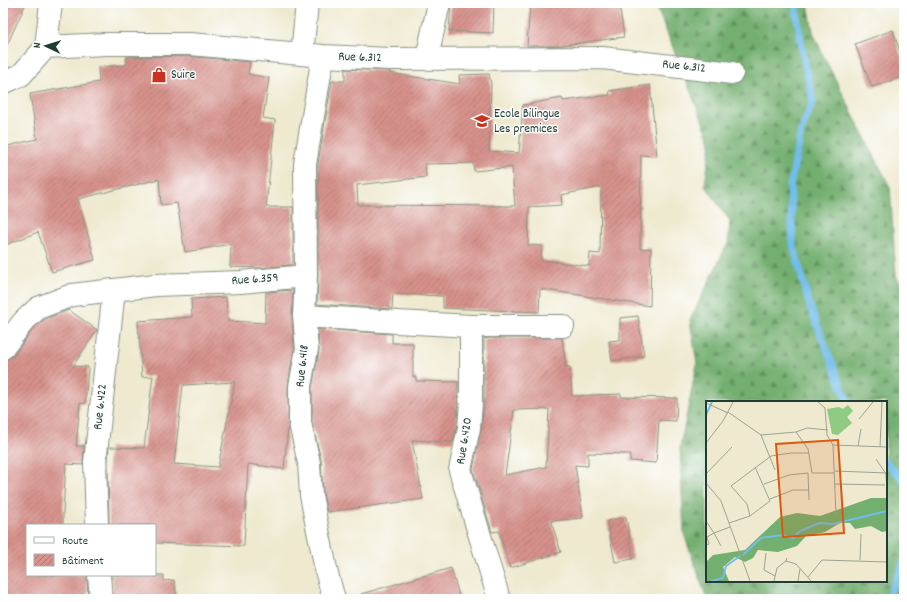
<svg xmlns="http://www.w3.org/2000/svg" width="907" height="602" viewBox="0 0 907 602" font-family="Dekko,sans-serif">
  <defs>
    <pattern id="forest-firs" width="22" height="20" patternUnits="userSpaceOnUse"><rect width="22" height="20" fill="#73af6f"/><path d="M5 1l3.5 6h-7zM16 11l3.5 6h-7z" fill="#5e905c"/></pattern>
    <pattern id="building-hatch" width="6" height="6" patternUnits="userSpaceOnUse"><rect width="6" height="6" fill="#d7918b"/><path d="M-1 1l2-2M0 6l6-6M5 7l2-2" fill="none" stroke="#ae7872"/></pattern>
  </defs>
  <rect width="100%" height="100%" fill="#fff"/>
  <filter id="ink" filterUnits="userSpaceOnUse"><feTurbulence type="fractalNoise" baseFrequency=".025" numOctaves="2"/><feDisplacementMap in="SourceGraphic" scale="8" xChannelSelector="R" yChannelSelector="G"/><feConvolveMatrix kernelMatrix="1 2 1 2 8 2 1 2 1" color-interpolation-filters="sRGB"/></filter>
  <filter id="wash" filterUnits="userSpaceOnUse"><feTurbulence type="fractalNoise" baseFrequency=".012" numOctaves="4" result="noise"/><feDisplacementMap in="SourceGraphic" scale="16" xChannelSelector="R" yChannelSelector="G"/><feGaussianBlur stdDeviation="0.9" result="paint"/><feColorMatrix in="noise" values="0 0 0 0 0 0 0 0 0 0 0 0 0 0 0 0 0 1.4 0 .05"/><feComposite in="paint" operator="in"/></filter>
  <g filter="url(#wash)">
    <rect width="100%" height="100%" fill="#eee9cf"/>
    <path fill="url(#forest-firs)" stroke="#497652" fill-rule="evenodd" d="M 655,3 L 808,3 L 813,32 L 822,53 L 890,187 L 896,276 L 904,289 L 904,599 L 707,599 L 684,534 L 680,447 L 697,364 L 690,320 L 728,243 L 730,221 L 705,185 L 711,142 ZM 707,402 L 886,402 L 886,581 L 707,581 Z"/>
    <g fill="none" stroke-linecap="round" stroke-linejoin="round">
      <path stroke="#71bdeb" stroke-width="7" d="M 795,3 L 803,55 L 813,101 L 801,132 L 790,186 L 793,244 L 809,304 L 842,388 L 848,402
        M 886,462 L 899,476 L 904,480
        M 887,599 L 904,561"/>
    </g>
    <g id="blocks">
      <path fill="url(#building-hatch)" fill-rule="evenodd" d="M 3,3 L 26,3 L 3,54 Z
        M 451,3 L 494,3 L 493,33 L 449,31 Z
        M 580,3 L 619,3 L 624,37 L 556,46 L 527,46 L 530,4 L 559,6 Z
        M 893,30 L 904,65 L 904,76 L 872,87 L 855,44 Z
        M 189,56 L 250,62 L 248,74 L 269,78 L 263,118 L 275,120 L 266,207 L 293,207 L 293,265 L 260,268 L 230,267 L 231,244 L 185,252 L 177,203 L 161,205 L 159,179 L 78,199 L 95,260 L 52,272 L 38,232 L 3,246 L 3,147 L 37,139 L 30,94 L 99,82 L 98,67 L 126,65 L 127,57 Z
        M 345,69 L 390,71 L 389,73 L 460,84 L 459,75 L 489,74 L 491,84 L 489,151 L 519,153 L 523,105 L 562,98 L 563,101 L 610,95 L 609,91 L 650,85 L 657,156 L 641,155 L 640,249 L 651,248 L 650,306 L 540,289 L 539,312 L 443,308 L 443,296 L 393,294 L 392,309 L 317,304 L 318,276 L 318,164 L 332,81 L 345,81 ZM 473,163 L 474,171 L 512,167 L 515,206 L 358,205 L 357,185 L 426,177 L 425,164 ZM 601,187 L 600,254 L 590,253 L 589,266 L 541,260 L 542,246 L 528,245 L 529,207 L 562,205 L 561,195 Z
        M 293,290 L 292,317 L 294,348 L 288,386 L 288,428 L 284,469 L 248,464 L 244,546 L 155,543 L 155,525 L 109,525 L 108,462 L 109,447 L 144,448 L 153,376 L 142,377 L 138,321 L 192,317 L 191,299 L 226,297 L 228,321 L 265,323 L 266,292 ZM 235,382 L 218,467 L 174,464 L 183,385 Z
        M 69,310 L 97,330 L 73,366 L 88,367 L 85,404 L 80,403 L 76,446 L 84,446 L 83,465 L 66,464 L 63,513 L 63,525 L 27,525 L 27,575 L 87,575 L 88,599 L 3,599 L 3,360 L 8,359 L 13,356 L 33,329 L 45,319 Z
        M 638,316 L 644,356 L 612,361 L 609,341 L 620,340 L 620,318 Z
        M 318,329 L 392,334 L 392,343 L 413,343 L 413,377 L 416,377 L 416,381 L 458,382 L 457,426 L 453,442 L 412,440 L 423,499 L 327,512 L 323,493 L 321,460 L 312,422 L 312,387 L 319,351 Z
        M 489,338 L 562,338 L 566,367 L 570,367 L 572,396 L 621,394 L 621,397 L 677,398 L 676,421 L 659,420 L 656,463 L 630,461 L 630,454 L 588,453 L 588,466 L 575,465 L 583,518 L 551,521 L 561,552 L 510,568 L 499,531 L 492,532 L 473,469 L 481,429 L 484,402 L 484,339 ZM 549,409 L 546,467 L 505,475 L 514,410 Z
        M 626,517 L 633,559 L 615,562 L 607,521 Z
        M 451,568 L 460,599 L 362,599 L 361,594 Z
        M 112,575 L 164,575 L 164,581 L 174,580 L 177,599 L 113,599 Z"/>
    </g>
  </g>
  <g filter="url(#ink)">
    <use href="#blocks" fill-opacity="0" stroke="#869382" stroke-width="1"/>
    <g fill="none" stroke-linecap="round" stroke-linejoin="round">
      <g stroke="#869382" stroke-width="24">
        <path id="minor" d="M 46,47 L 51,3
          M 302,54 L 307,3
          M 427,58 L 439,3
          M 3,83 L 21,75 L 46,47 L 106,44 L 190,44 L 323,56 L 390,59 L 602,58 L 732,73
          M 304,316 L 306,276
          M 471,326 L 471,402 L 469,428 L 460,470 L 499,599
          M 3,348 L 24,321 L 38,308 L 72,295 L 156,285 L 241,282 L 306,276 L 305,164 L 323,56
          M 97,525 L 95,462 L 114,290
          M 99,575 L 101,599
          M 334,599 L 327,574 L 315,516 L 311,495 L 309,463 L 300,423 L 300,386 L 307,349 L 304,316 L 397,322 L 471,326 L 563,326"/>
      </g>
      <use href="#minor" stroke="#fff" stroke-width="22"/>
    </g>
  </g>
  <defs>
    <g id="shop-bare" transform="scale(1.2)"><path d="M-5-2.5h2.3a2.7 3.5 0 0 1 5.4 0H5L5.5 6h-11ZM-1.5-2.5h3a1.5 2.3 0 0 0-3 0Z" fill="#c8321e" stroke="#fff" stroke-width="2.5" paint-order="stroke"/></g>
    <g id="school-bare" transform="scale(1.2)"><path d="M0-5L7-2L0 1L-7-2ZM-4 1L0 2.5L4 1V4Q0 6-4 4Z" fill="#c8321e" stroke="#fff" stroke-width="2.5" paint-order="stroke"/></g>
  </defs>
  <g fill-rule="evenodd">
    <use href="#shop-bare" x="159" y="75"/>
    <use href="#school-bare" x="482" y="121"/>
  </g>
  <g text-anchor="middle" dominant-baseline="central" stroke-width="3" stroke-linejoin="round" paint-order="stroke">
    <g font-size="13" fill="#1f3d34" stroke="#fff">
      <text transform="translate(360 58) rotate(2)">Rue 6.312</text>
      <text transform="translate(684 67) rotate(6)">Rue 6.312</text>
      <text transform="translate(255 280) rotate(-4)">Rue 6.359</text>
      <text transform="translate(303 366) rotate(-84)">Rue 6.418</text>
      <text transform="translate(101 407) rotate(-84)">Rue 6.422</text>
      <text transform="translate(465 441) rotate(-81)">Rue 6.420</text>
    </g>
    <g font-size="13" fill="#1f3d34" stroke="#fff" text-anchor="start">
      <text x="171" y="75">Suire</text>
      <text x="494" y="114">Ecole Bilingue<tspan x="494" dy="15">Les premices</tspan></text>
    </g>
  </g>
  <g transform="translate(706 401)">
    <rect width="181" height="181" fill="#eee9cf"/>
    <path d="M 142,4 L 147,10 L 141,16 L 146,22 L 132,34 L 126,33 L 121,8 L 133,6 L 137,8 Z" fill="#8fcb81"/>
    <path d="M 165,97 L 181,97 L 181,130 L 176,131 L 165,125 L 149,128 L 144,122 L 134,122 L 119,131 L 100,135 L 91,145 L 72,151 L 52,149 L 47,157 L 39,161 L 29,156 L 17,166 L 23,180 L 0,180 L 0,161 L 7,154 L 39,149 L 74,116 L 91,112 L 114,115 Z" fill="#73af6f"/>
    <path fill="none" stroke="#71bdeb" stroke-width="2" d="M 0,14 L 6,1M 37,154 L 55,137 L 77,134 L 87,137 L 94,130 L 113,122 L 127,123 L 181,110M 5,180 L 17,177 L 20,165 L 34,155"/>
    <path fill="none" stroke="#9ba491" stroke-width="1" d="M 112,1 L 119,7 L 121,34 L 127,44 L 130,114M 0,2 L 22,12M 22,11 L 55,34 L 90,31 L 101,27 L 122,29M 153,18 L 167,1M 90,31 L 102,48 L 106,72 L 128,72M 55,34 L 69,69M 0,42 L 17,20 L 27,1M 127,44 L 181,46M 152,45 L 155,28M 174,46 L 176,1M 170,58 L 180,73 L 181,89M 129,70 L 181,72M 0,73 L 26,46M 0,82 L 15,100 L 44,180M 58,83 L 83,74 L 102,72 L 103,99M 129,83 L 179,84M 64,98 L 87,89 L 102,89M 44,115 L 41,103 L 25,85 L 65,55 L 85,52 L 103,52M 0,120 L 8,132 L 24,126M 23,122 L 44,115 L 64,100 L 49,66M 0,144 L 3,143 L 1,136 L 8,132 L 15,145M 60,152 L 58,169 L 69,175M 154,159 L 155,133M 80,160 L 90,163 L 105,180M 102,176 L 116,159 L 181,161M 68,180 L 71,167 L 80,160 L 81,157M 92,180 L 94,168"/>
    <path fill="#de580e" fill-opacity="0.15" stroke="#de580e" stroke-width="2" d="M 132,39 L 138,132 L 77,136 L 70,43 Z"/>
    <rect width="181" height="181" fill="none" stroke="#1f3d34" stroke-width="2"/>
  </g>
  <rect width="907" height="602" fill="none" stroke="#fff" stroke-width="16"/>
  <rect x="26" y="524" width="130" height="52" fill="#ffffff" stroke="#a5b1ae"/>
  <rect x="34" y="537" width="20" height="6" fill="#ffffff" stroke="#a5b1ae"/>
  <text x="62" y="544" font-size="12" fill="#1f3d34">Route</text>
  <rect x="34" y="554" width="20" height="12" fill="url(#building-hatch)" stroke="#a5b1ae"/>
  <text x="62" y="564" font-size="12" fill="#1f3d34">Bâtiment</text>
  <g transform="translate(46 46) rotate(274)" stroke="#ffffff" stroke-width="3" paint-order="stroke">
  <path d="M0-3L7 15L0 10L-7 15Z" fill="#1f3d34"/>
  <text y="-6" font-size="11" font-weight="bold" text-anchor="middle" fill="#1f3d34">N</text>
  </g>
</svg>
